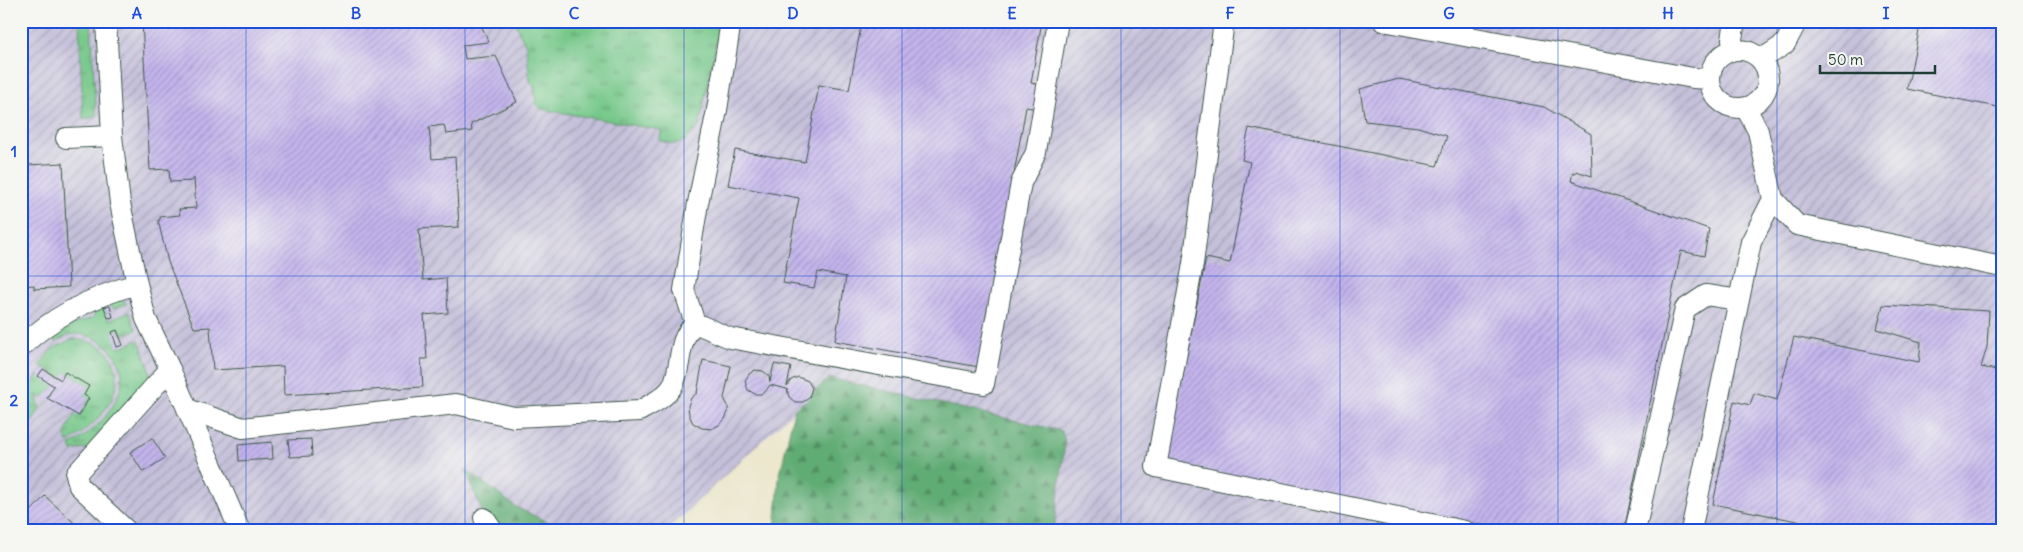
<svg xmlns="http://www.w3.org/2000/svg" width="2023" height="552" viewBox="0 0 2023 552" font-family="Delius,sans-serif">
  <defs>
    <pattern id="industrial-furrows" width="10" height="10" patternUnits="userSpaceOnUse" patternTransform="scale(1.25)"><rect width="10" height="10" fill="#c5c0da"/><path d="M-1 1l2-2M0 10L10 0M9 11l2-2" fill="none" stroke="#9f9db2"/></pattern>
    <pattern id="grass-tufts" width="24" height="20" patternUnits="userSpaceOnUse" patternTransform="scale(1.25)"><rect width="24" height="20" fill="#75c789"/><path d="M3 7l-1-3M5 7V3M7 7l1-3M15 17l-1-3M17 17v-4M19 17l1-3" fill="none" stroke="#5fa371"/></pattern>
    <pattern id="forest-firs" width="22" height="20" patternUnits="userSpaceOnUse" patternTransform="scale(1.25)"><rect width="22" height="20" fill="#60ac75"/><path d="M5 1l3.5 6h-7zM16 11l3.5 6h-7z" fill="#4f8d61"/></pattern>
    <pattern id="building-hatch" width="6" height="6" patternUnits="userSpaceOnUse" patternTransform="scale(1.25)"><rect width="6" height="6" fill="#c4b5ed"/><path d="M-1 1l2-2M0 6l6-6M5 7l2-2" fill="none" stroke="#9f94c1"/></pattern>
  </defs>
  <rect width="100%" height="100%" fill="#f6f6f2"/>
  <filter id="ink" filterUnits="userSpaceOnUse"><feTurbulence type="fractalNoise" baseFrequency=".02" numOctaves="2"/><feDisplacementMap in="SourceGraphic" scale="10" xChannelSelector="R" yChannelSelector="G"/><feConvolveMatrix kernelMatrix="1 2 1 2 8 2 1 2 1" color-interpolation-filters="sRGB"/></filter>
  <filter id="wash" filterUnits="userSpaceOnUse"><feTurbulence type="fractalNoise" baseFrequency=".0096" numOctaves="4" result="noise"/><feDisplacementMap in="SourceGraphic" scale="20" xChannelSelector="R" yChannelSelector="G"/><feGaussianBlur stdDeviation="1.12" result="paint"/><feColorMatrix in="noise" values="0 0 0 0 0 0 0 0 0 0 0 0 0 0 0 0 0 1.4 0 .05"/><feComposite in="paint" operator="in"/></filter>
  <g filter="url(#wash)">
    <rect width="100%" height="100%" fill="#ece7cd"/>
    <path fill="url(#industrial-furrows)" d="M 21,21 L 2002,21 L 2002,531 L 1043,531 L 829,378 L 666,531 L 21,531 Z"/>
    <path fill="url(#grass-tufts)" stroke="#4a825e" d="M 79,21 L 91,21 L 96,117 L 83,119 Z
      M 514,21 L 708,21 L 708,26 L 719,29 L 699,126 L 686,140 L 674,144 L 660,141 L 661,130 L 541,109 L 536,104 L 534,86 L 530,81 L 526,46 Z
      M 122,300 L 127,304 L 113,309 L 111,305 L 105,307 L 109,320 L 129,312 L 136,330 L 122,335 L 119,329 L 112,332 L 118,348 L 139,340 L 149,367 L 150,375 L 145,390 L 90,448 L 72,451 L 70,445 C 94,433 121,406 122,377 C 123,355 97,333 76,334 C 69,334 61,339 55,342 L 50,336 L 79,322 L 93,318 L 95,310 L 108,301 Z
      M 72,339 C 87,340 101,343 110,356 C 132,389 96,426 69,442 L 66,441 L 66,431 L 75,414 L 80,416 L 89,399 L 84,395 L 89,386 L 65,372 L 62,379 L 40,365 L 52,349 Z
      M 37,375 L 54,386 L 42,398 L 36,395 L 40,408 L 30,426 L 21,428 L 21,388 L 29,393 Z"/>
    <path fill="url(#forest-firs)" stroke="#407454" d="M 829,378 L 1062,431 L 1065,443 L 1054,531 L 775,531 L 779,479 L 794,410 Z
      M 465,469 L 516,507 L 566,531 L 490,531 Z"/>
    <g id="blocks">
      <path fill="url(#building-hatch)" d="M 142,21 L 479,21 L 489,42 L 463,45 L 465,59 L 496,56 L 517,102 L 471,124 L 472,131 L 446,134 L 444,125 L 429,127 L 432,159 L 455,157 L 459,227 L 419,229 L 423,280 L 446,278 L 448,313 L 424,315 L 427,359 L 421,359 L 423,387 L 284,395 L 283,366 L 213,370 L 210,327 L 194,328 L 168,262 L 158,220 L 160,220 L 160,217 L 180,215 L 179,209 L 196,208 L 194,178 L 192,181 L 170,182 L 169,169 L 150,170 Z
        M 649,21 L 662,21 L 662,25 Z
        M 862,21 L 1042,21 L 1031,83 L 1041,85 L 1037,109 L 1026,107 L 979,367 L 835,341 L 846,277 L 818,272 L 814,288 L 783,283 L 799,198 L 728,185 L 735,150 L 805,162 L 819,85 L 849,90 Z
        M 1921,21 L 2002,21 L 2002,108 L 1907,89 Z
        M 1399,79 L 1544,107 L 1591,134 L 1592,176 L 1576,171 L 1576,173 L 1573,172 L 1571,181 L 1709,229 L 1704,256 L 1681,251 L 1624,531 L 1511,531 L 1166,461 L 1206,258 L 1230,263 L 1250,162 L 1242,160 L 1249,128 L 1437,166 L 1447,136 L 1418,127 L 1365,121 L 1360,89 Z
        M 63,163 L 69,287 L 34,289 L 34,285 L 21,286 L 21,219 L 30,220 L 28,165 Z
        M 1883,305 L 1989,311 L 1987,347 L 1981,367 L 2002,371 L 2002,531 L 1846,531 L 1713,504 L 1734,401 L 1750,405 L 1754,393 L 1777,400 L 1794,337 L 1919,362 L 1921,342 L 1877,329 Z
        M 110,306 L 113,317 L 108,318 L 104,307 Z
        M 117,330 L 123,345 L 117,347 L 112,332 Z
        M 703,360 L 731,366 L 724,398 L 728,406 L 728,412 L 725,419 L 719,425 L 711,429 L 702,428 L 693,423 L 689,415 L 688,406 L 691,398 L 697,393 Z
        M 774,364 L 791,367 L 787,386 L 791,380 L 798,377 L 808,381 L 812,388 L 809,398 L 803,402 L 795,402 L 789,397 L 787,389 L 770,385 L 765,392 L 760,394 L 755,394 L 748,390 L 745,381 L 749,374 L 755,370 L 763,371 L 769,376 L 770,382 Z
        M 43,369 L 61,380 L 65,372 L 89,386 L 84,395 L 89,398 L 79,416 L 47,398 L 54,386 L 38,376 Z
        M 152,438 L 165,458 L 143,472 L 130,452 Z
        M 311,439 L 312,456 L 290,457 L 288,440 Z
        M 272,442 L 273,459 L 239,461 L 238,445 Z
        M 45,496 L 83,531 L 21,531 L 21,522 Z"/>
    </g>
  </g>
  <g filter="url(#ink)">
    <use href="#blocks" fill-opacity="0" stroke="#3e564b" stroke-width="1"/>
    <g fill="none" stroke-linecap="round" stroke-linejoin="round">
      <g stroke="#3e564b" stroke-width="22">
        <path id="minor" d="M 106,21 L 112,136 L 120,203 L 137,284 L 146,319 L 170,369 L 240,531
          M 731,21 L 717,110 L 698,203 L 684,290 L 695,323 L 730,338 L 984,384 L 1021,183 L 1036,152 L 1058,21
          M 1224,21 L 1193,264 L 1156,467 L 1465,531
          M 1383,21 L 1693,78 L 1710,79
          M 1733,49 L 1732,39 L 1735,21
          M1710 79a29 29 0 1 1 58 0a29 29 0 1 1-58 0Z
          M 1762,59 L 1785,44 L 1797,21
          M 1746,108 L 1758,131 L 1773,199 L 1797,225 L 2002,267
          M 66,138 L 112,136
          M 21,347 C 53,316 94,296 137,284
          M 187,409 L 243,428 L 456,404 L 514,417 L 639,411 C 650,405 667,397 673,385 C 683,363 676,342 695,323
          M 484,518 L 493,531
          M 127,531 L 79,486 L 76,474 L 170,369
          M 1635,531 L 1685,309 L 1706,295 L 1739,300
          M 1691,531 L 1751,242 L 1773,199"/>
      </g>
      <use href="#minor" stroke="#fff" stroke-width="20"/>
    </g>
  </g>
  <path fill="none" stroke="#1d4ed8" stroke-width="1" stroke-opacity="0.55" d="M 246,21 L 246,531M 465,21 L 465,531M 684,21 L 684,531M 902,21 L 902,531M 1121,21 L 1121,531M 1340,21 L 1340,531M 1558,21 L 1558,531M 1777,21 L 1777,531M 21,276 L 2002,276"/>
  <rect width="2023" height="552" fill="none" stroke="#f6f6f2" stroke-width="55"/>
  <path d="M1820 65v8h115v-8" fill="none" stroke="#1f3d34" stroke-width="2.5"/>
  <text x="1828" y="65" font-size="15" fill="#1f3d34" stroke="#f6f6f2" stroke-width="4" paint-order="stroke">50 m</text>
  <rect x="28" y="28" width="1968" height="496" fill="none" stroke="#1d4ed8" stroke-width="2"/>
  <g font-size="16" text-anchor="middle" font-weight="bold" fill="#1d4ed8">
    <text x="137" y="19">A</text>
    <text x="356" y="19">B</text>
    <text x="574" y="19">C</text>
    <text x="793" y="19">D</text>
    <text x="1012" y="19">E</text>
    <text x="1230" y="19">F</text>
    <text x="1449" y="19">G</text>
    <text x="1668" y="19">H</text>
    <text x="1886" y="19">I</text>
    <text x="14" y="157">1</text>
    <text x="14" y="406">2</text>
  </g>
</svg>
